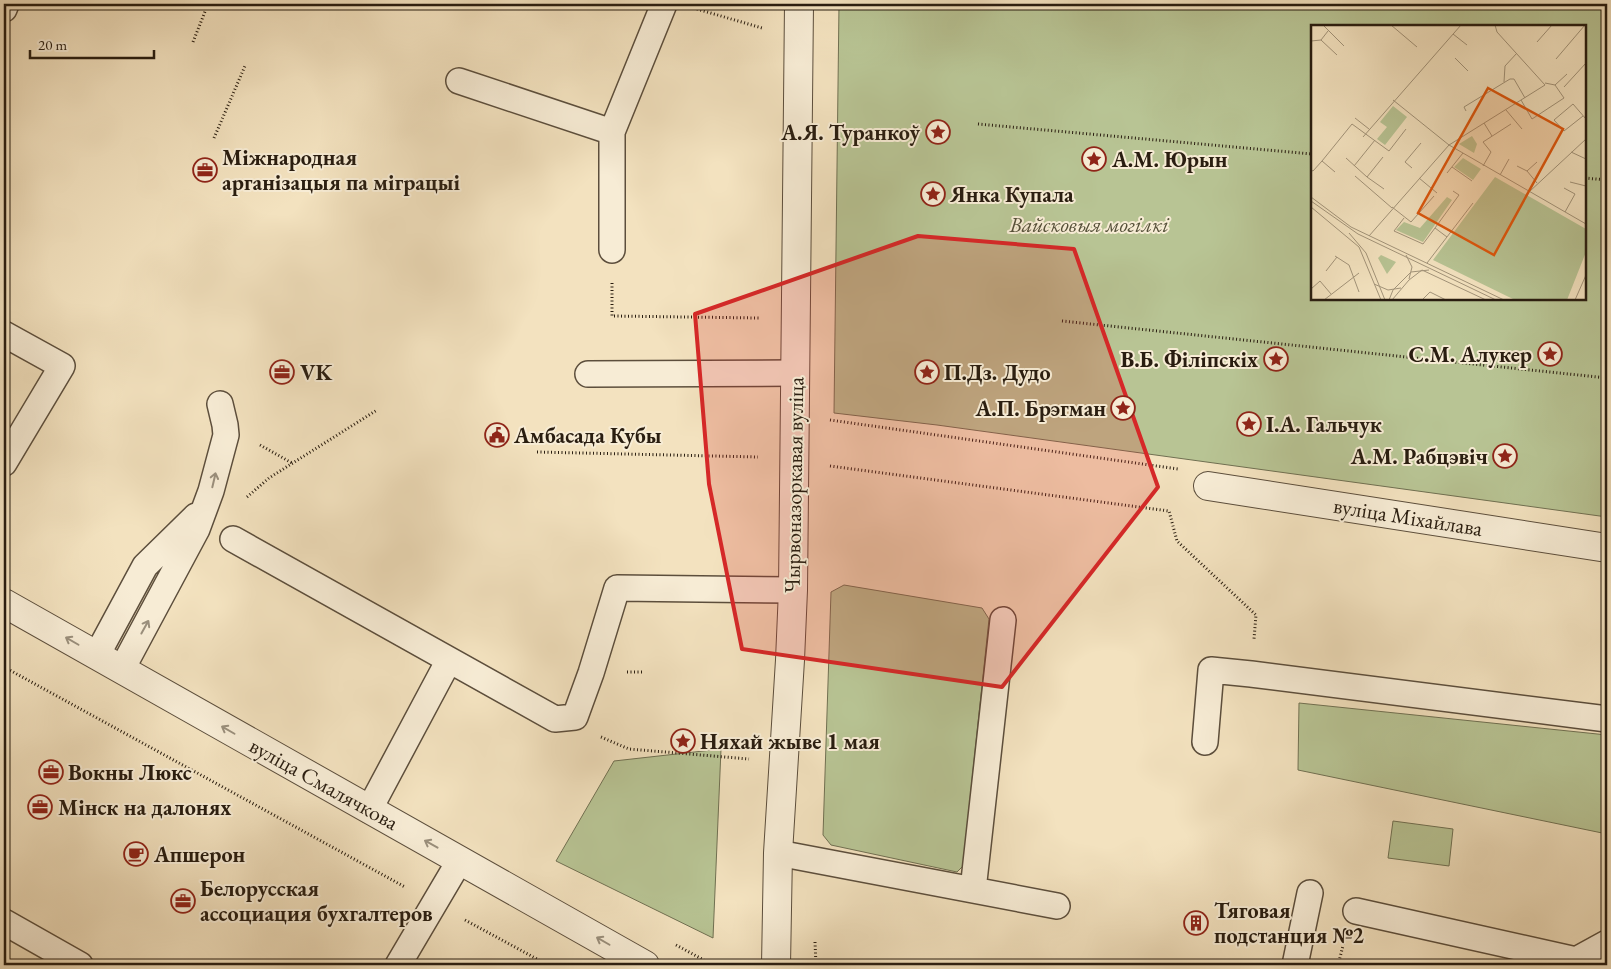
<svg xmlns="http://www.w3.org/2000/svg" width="1611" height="969" viewBox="0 0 1611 969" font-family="'EB Garamond',serif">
  <rect width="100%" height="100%" fill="#f3e2bf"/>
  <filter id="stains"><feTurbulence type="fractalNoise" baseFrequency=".004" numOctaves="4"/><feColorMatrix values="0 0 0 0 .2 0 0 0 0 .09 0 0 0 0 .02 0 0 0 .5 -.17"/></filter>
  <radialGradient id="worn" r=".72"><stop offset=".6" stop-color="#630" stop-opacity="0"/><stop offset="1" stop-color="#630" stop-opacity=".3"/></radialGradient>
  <path fill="#b8c494" stroke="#707052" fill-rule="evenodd" d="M 839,4 L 1607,4 L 1607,517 L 937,425 L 834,413 ZM 1312,26 L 1585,26 L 1585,299 L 1312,299 Z
    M 844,585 L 982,608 L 989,619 L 963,866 L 957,872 L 831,845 L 823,835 L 831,592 Z
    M 1299,703 L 1607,735 L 1607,834 L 1298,770 Z
    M 721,749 L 713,938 L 556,861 L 614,761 Z
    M 1393,821 L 1453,829 L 1449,866 L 1388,858 Z"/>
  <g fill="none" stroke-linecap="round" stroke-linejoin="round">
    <g stroke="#5c4e3c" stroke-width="28">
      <path id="service" d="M 4,9 L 6,4
        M 459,81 L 612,132 L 612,250
        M 612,132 L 664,4
        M 4,334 L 62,366 L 4,463
        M 588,374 L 794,373
        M 233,539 L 555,719 L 575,717 L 591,673 L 617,588 L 793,590
        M 97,655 L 145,566 L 196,516
        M 122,669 L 197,529 L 211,491 L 226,435 L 225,425 L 220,404
        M 1205,742 L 1211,670 L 1251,674 L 1607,719
        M 369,810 L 449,660
        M 778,853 L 1057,906
        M 973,890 L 1003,620
        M 1356,911 L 1576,960 L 1607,943
        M 4,922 L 80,965
        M 398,965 L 460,860
        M 1295,965 L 1310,893"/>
    </g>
    <g stroke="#5c4e3c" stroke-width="30">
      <path id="minor" d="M 1208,486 L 1607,548
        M 4,603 L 645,965
        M 776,965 L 778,853 L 790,660 L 793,590 L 799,4"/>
    </g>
    <path stroke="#291d10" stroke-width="3" stroke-dasharray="1 2.5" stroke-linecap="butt" d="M 697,9 L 762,28
      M 193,42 L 208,4
      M 978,124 L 1312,154
      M 214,138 L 245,66
      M 1585,178 L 1607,180
      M 612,283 L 612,316 L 759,318
      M 1062,321 L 1607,378
      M 830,420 L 1178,469
      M 260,445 L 292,463
      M 537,452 L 758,457
      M 830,466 L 1169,511 L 1177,541 L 1256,615 L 1254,639
      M 247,497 L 269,478 L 377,410
      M 4,667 L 405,887
      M 627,672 L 644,672
      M 601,737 L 629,749 L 749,759
      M 465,920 L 548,965
      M 815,942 L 816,965
      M 676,945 L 713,965
      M 1338,965 L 1344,942"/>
    <use href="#service" stroke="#f7ecd5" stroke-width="25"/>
    <use href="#minor" stroke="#f7ecd5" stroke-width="28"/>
  </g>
  <defs><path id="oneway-shaft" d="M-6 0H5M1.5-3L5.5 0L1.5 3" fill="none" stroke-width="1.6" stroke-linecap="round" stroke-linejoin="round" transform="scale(1.25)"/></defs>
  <g stroke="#9a8f7c">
    <use href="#oneway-shaft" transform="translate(214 480) rotate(-77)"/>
    <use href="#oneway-shaft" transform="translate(145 627) rotate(-61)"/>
    <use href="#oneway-shaft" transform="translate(72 641) rotate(-150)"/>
    <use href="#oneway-shaft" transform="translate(228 730) rotate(-150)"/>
    <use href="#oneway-shaft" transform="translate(431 844) rotate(-151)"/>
    <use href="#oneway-shaft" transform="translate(603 941) rotate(-150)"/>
  </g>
  <path fill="#d62828" fill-opacity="0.2" stroke="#d62828" stroke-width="4" stroke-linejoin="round" d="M 918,236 L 1074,249 L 1158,487 L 1002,687 L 742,649 L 709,484 L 695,314 Z"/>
  <defs>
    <g id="sight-ring" transform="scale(1.25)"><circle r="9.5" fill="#f7ecd5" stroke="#8f2418" stroke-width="1.5"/><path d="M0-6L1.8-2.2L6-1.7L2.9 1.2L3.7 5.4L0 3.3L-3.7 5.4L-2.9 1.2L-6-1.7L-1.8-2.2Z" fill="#8f2418"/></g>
    <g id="office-ring" transform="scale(1.25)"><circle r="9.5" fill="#f7ecd5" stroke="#8f2418" stroke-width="1.5"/><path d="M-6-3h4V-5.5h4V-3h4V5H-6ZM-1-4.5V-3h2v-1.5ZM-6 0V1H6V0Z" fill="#8f2418"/></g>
    <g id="civic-ring" transform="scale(1.25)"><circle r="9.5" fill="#f7ecd5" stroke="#8f2418" stroke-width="1.5"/><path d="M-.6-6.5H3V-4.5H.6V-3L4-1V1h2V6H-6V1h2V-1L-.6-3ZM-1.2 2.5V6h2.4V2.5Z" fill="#8f2418"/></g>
    <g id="cafe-ring" transform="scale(1.25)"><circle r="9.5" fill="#f7ecd5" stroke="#8f2418" stroke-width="1.5"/><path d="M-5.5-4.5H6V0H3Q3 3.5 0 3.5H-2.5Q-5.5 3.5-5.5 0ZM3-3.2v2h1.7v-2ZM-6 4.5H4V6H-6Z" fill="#8f2418"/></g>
    <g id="building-ring" transform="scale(1.25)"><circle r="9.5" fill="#f7ecd5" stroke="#8f2418" stroke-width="1.5"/><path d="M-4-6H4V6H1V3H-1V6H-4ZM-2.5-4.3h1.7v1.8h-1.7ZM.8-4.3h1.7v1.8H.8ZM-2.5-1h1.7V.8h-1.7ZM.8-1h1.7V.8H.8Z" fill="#8f2418"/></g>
  </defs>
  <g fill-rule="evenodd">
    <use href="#sight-ring" x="938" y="132"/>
    <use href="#sight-ring" x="1094" y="159"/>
    <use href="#office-ring" x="205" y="170"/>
    <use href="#sight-ring" x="933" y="194"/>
    <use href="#sight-ring" x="1550" y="354"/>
    <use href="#sight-ring" x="1276" y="359"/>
    <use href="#office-ring" x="282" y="372"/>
    <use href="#sight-ring" x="927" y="372"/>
    <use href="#sight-ring" x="1123" y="408"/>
    <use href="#sight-ring" x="1249" y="424"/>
    <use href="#civic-ring" x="497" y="435"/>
    <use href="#sight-ring" x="1505" y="456"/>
    <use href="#sight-ring" x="683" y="741"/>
    <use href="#office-ring" x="51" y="772"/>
    <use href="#office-ring" x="40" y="807"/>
    <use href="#cafe-ring" x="136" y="854"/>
    <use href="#office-ring" x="183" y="901"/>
    <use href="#building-ring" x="1196" y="923"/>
  </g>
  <g text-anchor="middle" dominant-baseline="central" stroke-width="4" stroke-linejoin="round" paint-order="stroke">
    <g font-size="22" font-weight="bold" fill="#291d10" stroke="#f7ecd5" text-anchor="start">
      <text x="920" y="132" text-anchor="end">А.Я. Туранкоў</text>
      <text x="222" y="157">Міжнародная<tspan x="222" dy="25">арганізацыя па міграцыі</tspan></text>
      <text x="1112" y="159">А.М. Юрын</text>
      <text x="950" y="194">Янка Купала</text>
      <text x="1532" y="354" text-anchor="end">С.М. Алукер</text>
      <text x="1258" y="359" text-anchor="end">В.Б. Філіпскіх</text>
      <text x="300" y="372">VK</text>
      <text x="944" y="372">П.Дз. Дудо</text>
      <text x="1106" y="408" text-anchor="end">А.П. Брэгман</text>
      <text x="1266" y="424">І.А. Гальчук</text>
      <text x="514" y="435">Амбасада Кубы</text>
      <text x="1488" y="456" text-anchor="end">А.М. Рабцэвіч</text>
      <text x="700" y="741">Няхай жыве 1 мая</text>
      <text x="68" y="772">Вокны Люкс</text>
      <text x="58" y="807">Мінск на далонях</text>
      <text x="154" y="854">Апшерон</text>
      <text x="200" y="888">Белорусская<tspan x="200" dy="25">ассоциация бухгалтеров</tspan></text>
      <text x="1214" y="910">Тяговая<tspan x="1214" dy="25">подстанция №2</tspan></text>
    </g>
    <g font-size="22" font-style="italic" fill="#544f38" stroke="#f7ecd5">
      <text x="1089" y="224">Вайсковыя могілкі</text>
    </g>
    <g font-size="22" fill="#291d10" stroke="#f7ecd5">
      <text transform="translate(794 485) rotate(-89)">Чырвоназоркавая вуліца</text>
      <text transform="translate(1408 517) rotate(9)">вуліца Міхайлава</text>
      <text transform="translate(324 784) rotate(29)">вуліца Смалячкова</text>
    </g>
  </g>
  <g transform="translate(1311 25)">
    <rect width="275" height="275" fill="#f3e2bf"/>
    <path d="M 82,81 L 96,92 L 74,120 L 66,114 L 76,102 L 69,97 ZM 161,111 L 166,119 L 163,128 L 148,119 ZM 152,133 L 170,144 L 162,155 L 143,142 ZM 184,152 L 275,204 L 275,227 L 256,275 L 204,275 L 122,235 ZM 136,172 L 141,175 L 112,217 L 85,205 L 93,197 L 109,203 ZM 70,230 L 85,237 L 76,249 L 67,233 Z" fill="#b8c494"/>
    <path fill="none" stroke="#a29379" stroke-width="1" d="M 12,0 L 33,21M 80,0 L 106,22M 142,9 L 156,20M 10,15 L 26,30M 0,16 L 10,15 L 17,6M 226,17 L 241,0M 144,33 L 157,46M 245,34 L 274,0M 193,57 L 194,41 L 206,28M 234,58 L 244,60 L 256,49M 253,62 L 275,38M 82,75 L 138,120 L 275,199M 210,75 L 221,94 L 253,73 L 244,60M 195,85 L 211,104M 155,86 L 153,82 L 199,54 L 203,54 L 214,73M 272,91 L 253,106 L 243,95 L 262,79 L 275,94M 44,93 L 58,104M 173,98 L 181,111M 52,112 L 150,0M 260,127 L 275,134M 35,133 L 56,152 L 72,132M 43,141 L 64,115M 172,141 L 180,127 L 172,117 L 200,99M 206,141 L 216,146 L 226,137M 141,142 L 161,156M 101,143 L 94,137 L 110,118M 0,145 L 2,146 L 11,136M 216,146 L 226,158M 24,147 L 11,136 L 41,99 L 78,126 L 95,104M 136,148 L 152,128M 189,150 L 198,134M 44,151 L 81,183M 56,152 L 73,164M 108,153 L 126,168M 259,157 L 275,161M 253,163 L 264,169 L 254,187M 218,167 L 275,114M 0,172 L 40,202 L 193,275M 0,176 L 47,209 L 185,275M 0,182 L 48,222 L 70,275M 81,182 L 100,197 L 123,171M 93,193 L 83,206 L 112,219 L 124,203 L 136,212M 124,203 L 148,170 L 142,166M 38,208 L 55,228 L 74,275M 58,211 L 138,120 L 234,60 L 186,7 L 184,0M 95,230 L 101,242 L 98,254M 24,231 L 38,240 L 48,267M 116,238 L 162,178M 15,246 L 26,232M 63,259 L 77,265 L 90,263M 0,264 L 9,256 L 20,269M 13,275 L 48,248M 78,275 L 82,265 L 100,247 L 118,245M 81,275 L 98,255 L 111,245 L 175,275M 111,275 L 119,267 L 135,275M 264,275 L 275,250"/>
    <path fill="#de560c" fill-opacity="0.15" stroke="#de560c" stroke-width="2.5" d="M 177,63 L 252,104 L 183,230 L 107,188 Z"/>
    <rect width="275" height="275" fill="none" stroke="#291d10" stroke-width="2.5"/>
  </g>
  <rect width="1611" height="969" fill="none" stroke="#f3e2bf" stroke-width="20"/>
  <rect x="5" y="5" width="1601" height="959" fill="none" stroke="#291d10" stroke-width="2.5"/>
  <rect x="10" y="10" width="1591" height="949" fill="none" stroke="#291d10"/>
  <path d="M30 50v8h124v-8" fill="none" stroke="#291d10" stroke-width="2.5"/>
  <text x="38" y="50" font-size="15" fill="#291d10" stroke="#f7ecd5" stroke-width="4" paint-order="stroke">20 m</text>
  <rect width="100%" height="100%" filter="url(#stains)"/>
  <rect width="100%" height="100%" fill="url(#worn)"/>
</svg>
